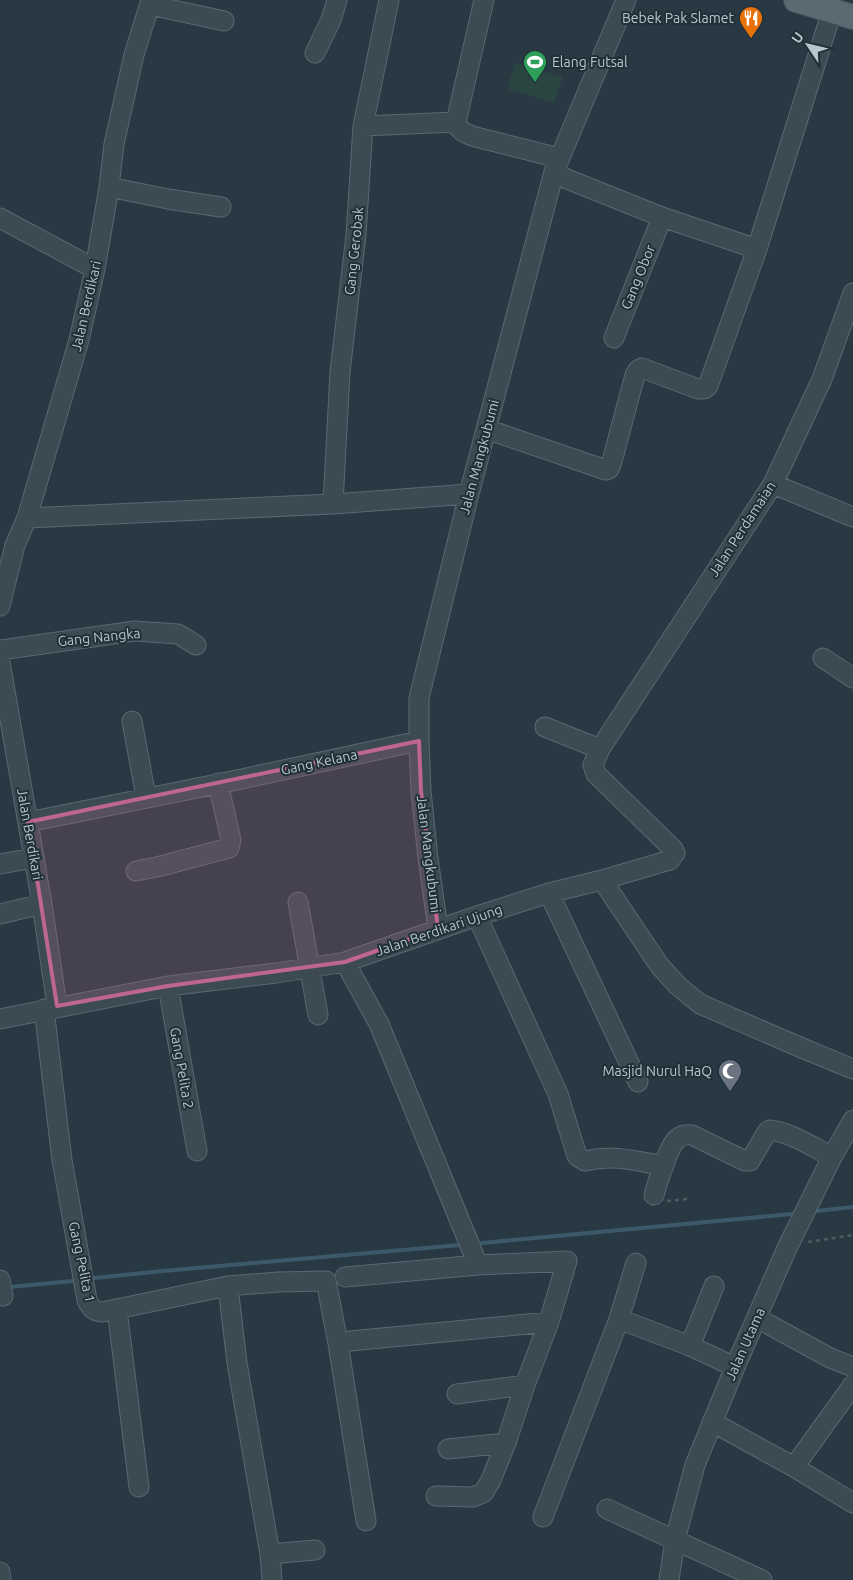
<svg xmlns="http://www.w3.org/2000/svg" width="853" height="1580" viewBox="0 0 853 1580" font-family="Ubuntu,sans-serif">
  <rect width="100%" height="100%" fill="#283943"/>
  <path fill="#2a4441" d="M 515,63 L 563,77 L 554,103 L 507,89 Z"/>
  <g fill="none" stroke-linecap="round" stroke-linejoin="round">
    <path stroke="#3c596a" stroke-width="4" d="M 817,1211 L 853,1207
      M 482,1243 L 792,1214
      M 94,1278 L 163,1271 L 460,1245
      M 9,1287 L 73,1281"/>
    <g stroke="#5a6870" stroke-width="21">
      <path id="minor" d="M 484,0 L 456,122 C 458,130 465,133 472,136 L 559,158
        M 150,5 L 224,21
        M 315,53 L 331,20 L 337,0
        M 363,126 L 456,122
        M 554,172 L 567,179 L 662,217 L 757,249
        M 109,187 L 168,199 L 221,207
        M 0,218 L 95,269
        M 614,338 L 662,217
        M 486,429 L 606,470 L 609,469 L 611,465 L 635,375 L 638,370 L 642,368 L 698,389 L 704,389 L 708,386 L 757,249 L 832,11
        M 773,484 L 853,517
        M 333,504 L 340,372 L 356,235 L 363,126 L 389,0
        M 27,518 L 333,504 L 469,494
        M 0,606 L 15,545 L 27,518 L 79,340 L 95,269 L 109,187 L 114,144 L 134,55 L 151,0
        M 0,650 L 135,631 L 178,634 L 196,645
        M 823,658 L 853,678
        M 0,662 L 42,904 L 57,1006
        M 132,721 L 146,797
        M 545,727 L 600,749
        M 28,822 L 232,781 L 419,741
        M 0,864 L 34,858
        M 136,871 L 157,867 L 229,848 L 231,840 L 218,783
        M 602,880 L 659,965 L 677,985 L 700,1004 L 802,1048 L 853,1069
        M 549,893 L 638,1082
        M 298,902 L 318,1015
        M 0,914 L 42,904
        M 477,916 L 558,1094 L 577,1156 L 585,1161 C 614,1154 636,1161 664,1166
        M 438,929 L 428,858 L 421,791 L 419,741 L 419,698 L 469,494 L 554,172 L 626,0
        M 345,962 L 379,1024 L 478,1265
        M 168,986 L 197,1151
        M 44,1009 L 62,1160 L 87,1300 C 91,1308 93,1311 102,1312 L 228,1286 L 278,1282 L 326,1281 L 338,1343 L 366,1521
        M 0,1019 L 168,986 L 276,973 L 345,962 L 477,916 L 549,893 L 602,880 L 670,860 L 675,853 L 673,849 L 596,774 L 593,765 L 600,749 L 773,484 L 822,379 L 853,293
        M 654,1195 C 657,1184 669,1145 677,1139 C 681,1135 686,1134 692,1135 L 745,1161 L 750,1161 L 767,1132 L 770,1130 C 792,1133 813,1147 832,1157
        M 345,1277 L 478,1265 L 567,1261 L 549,1322 L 525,1385 L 506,1443 L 490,1482 L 483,1493 L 473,1497 L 436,1496
        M 0,1280 L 3,1296
        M 228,1286 L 237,1363 L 270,1554 L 272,1580
        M 117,1309 L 139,1487
        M 757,1318 L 830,1358 L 853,1367
        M 619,1319 L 690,1346 L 735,1367
        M 350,1341 L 549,1322
        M 690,1346 L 714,1286
        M 457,1394 L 525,1385
        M 712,1422 L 794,1467 L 853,1503
        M 448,1449 L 506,1443
        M 794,1467 L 853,1385
        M 607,1509 L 762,1580
        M 543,1517 L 619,1319 L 636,1263
        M 270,1554 L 315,1550
        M 0,1572 L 1,1580
        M 669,1580 L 675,1540 L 695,1465 L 735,1367 L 788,1246 L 832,1157 L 853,1120"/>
    </g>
    <g stroke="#46545c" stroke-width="26">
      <path id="major" d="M 796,0 L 853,17"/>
    </g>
    <path stroke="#48605d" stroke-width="2.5" stroke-dasharray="4 4" stroke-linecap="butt" d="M 667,1201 L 688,1199
      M 808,1242 L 853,1235"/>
    <use href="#minor" stroke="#3c4a53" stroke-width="19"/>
    <use href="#major" stroke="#5a6a73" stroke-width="24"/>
  </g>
  <path fill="#be668e" fill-opacity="0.2" stroke="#be668e" stroke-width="4" stroke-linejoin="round" d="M 419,741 L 421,791 L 438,929 L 345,962 L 168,986 L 57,1006 L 28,822 Z"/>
  <defs>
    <g id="restaurant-pin" transform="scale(1.25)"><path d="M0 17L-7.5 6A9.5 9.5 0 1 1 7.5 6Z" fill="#e8710a" stroke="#203038"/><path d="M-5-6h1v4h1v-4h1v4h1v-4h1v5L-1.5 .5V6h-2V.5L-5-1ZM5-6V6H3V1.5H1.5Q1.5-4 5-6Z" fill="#fff"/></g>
    <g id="stadium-pin" transform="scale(1.25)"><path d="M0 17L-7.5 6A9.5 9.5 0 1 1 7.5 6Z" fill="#2e9e5b" stroke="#203038"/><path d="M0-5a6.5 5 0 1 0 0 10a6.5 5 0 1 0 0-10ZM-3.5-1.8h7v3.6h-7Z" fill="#fff"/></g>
    <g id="mosque-pin" transform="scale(1.25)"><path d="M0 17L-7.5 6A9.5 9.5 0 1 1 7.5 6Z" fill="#6b7280" stroke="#203038"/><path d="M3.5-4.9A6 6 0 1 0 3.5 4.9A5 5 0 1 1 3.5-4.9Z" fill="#fff"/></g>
  </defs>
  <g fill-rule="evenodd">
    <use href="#restaurant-pin" x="751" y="18"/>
    <use href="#stadium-pin" x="535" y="62"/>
    <use href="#mosque-pin" x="730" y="1071"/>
  </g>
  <g text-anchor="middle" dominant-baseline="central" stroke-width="4" stroke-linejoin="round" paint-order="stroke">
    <g font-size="14" fill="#b9c5cc" stroke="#203038" text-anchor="end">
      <text x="734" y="18">Bebek Pak Slamet</text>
      <text x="552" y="62" text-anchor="start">Elang Futsal</text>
      <text x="712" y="1071">Masjid Nurul HaQ</text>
    </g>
    <g font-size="14" fill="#b9c5cc" stroke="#203038">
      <text transform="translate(354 251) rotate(-84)">Gang Gerobak</text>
      <text transform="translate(638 277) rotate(-68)">Gang Obor</text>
      <text transform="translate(86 306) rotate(-77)">Jalan Berdikari</text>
      <text transform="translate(479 457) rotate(-75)">Jalan Mangkubumi</text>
      <text transform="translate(742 529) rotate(-57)">Jalan Perdamaian</text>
      <text transform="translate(99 637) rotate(-6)">Gang Nangka</text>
      <text transform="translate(319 762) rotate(-12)">Gang Kelana</text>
      <text transform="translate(30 834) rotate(80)">Jalan Berdikari</text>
      <text transform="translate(429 854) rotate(83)">Jalan Mangkubumi</text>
      <text transform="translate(439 930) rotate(-19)">Jalan Berdikari Ujung</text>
      <text transform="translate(182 1068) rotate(80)">Gang Pelita 2</text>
      <text transform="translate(82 1262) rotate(78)">Gang Pelita 1</text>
      <text transform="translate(745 1344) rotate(-66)">Jalan Utama</text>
    </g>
  </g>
  <g transform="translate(808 45) rotate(305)" stroke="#203038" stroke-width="4" paint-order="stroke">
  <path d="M0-4L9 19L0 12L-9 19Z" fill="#b9c5cc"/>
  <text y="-8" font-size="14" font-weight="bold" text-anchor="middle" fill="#b9c5cc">U</text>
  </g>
</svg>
